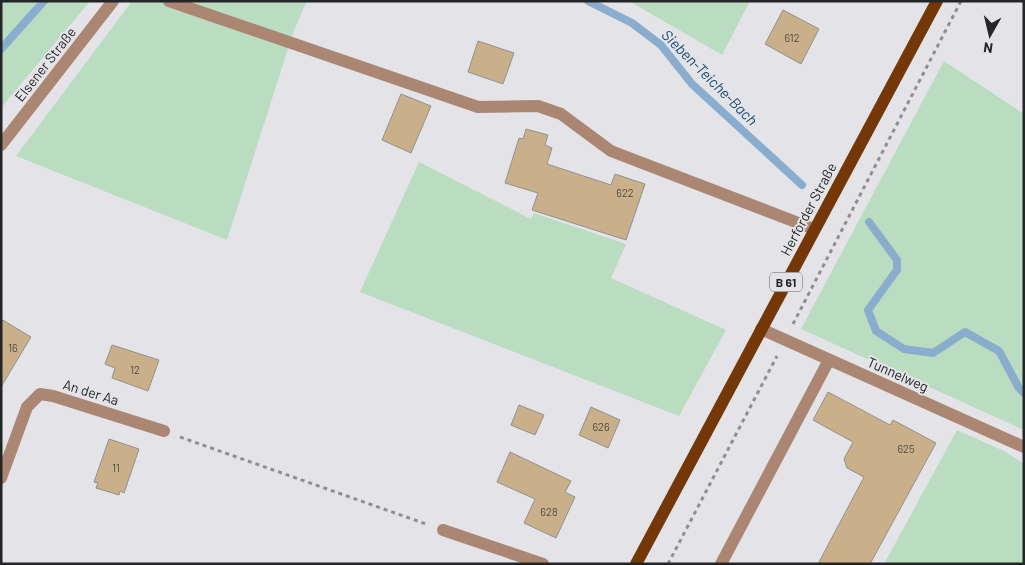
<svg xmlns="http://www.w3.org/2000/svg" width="1025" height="565" viewBox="0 0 1025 565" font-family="Barlow,sans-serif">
  <rect width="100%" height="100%" fill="#e4e4e8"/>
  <path fill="#badcc0" d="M 1,1 L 90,1 L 1,108 Z
    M 132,1 L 307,1 L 293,33 L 227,240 L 16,156 Z
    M 629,1 L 750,1 L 722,55 Z
    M 944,61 L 1024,114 L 1024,430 L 801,329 Z
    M 419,162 L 531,219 L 534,213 L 626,244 L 611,278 L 726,330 L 679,416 L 360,292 Z
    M 957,430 L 1004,451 L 1024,464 L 1024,564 L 884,564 Z"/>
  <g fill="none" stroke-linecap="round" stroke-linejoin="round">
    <path stroke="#8badcd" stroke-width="8" d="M 588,1 L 632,23 L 661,45 L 692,84 L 802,185
      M 1,49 L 44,1
      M 869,222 L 897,260 L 897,270 L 868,310 L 876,331 L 904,349 L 933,353 L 965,332 L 999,351 L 1019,388 L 1024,393"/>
  </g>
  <path fill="#cab08a" stroke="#92908d" d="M 783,10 L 819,29 L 801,64 L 765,44 Z
    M 478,41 L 514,53 L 503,84 L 468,72 Z
    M 401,94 L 431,106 L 411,153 L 382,140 Z
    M 526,129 L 548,135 L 545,145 L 552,148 L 547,164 L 611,185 L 615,174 L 645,184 L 626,240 L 532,210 L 538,193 L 505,183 L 519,138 L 523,139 Z
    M 1,319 L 31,337 L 1,387 Z
    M 112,345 L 159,360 L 148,391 L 112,378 L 115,368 L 105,364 Z
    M 828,392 L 890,425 L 893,420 L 936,443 L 870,564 L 818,564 L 864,477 L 847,468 L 844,459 L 853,442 L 813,420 Z
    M 519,405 L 544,415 L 535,435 L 511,425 Z
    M 591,407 L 620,420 L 608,448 L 579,435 Z
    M 109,439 L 139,449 L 124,493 L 120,491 L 119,495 L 96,488 L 98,483 L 94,482 Z
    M 510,452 L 571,481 L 565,492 L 575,497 L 556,538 L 524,523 L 535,499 L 497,482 Z"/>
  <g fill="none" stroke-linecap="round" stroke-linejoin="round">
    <path stroke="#8f8f92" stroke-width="3" stroke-dasharray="4 4" stroke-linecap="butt" d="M 793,324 L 961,1
      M 180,437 L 426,524
      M 668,564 L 777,356"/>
    <path stroke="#ab8672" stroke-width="12" d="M 169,1 L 478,107 L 538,106 L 561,114 L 611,151 L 814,229
      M 1,145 L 113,1
      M 761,329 L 1024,447
      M 1,478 L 27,407 L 40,394 L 53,396 L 164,431
      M 443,530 L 543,564
      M 721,564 L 829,360"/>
    <path stroke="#743707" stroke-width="12" d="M 636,564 L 937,1"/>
  </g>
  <g text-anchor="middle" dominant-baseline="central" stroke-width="4" stroke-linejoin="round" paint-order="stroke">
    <g font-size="11" fill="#4e483f">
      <text x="792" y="37">612</text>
      <text x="625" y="192">622</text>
      <text x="13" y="347">16</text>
      <text x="135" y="369">12</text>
      <text x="601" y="426">626</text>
      <text x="906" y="448">625</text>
      <text x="116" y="467">11</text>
      <text x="549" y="511">628</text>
    </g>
    <rect fill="#e4e4e8" stroke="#5e5e60" stroke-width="1" x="770" y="272.5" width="32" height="19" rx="4"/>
    <g font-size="12" font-weight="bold" fill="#242526">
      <text x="786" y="282">B 61</text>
    </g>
    <g font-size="14" fill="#242526" stroke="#e4e4e8">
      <text transform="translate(45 64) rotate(-52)">Elsener Straße</text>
      <text transform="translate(808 209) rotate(-62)">Herforder Straße</text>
      <text transform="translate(898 374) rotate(24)">Tunnelweg</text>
      <text transform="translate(91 392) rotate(17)">An der Aa</text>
    </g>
    <g font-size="15" font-style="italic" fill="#184c76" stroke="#e4e4e8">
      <text transform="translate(710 77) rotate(45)">Sieben-Teiche-Bach</text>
    </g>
  </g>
  <rect width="1025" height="565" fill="none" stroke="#242526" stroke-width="5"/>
  <g transform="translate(990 35) rotate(188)" stroke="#e4e4e8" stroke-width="4" paint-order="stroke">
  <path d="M0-4L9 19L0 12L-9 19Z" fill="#242526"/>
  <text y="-8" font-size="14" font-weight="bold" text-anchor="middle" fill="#242526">N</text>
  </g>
</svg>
